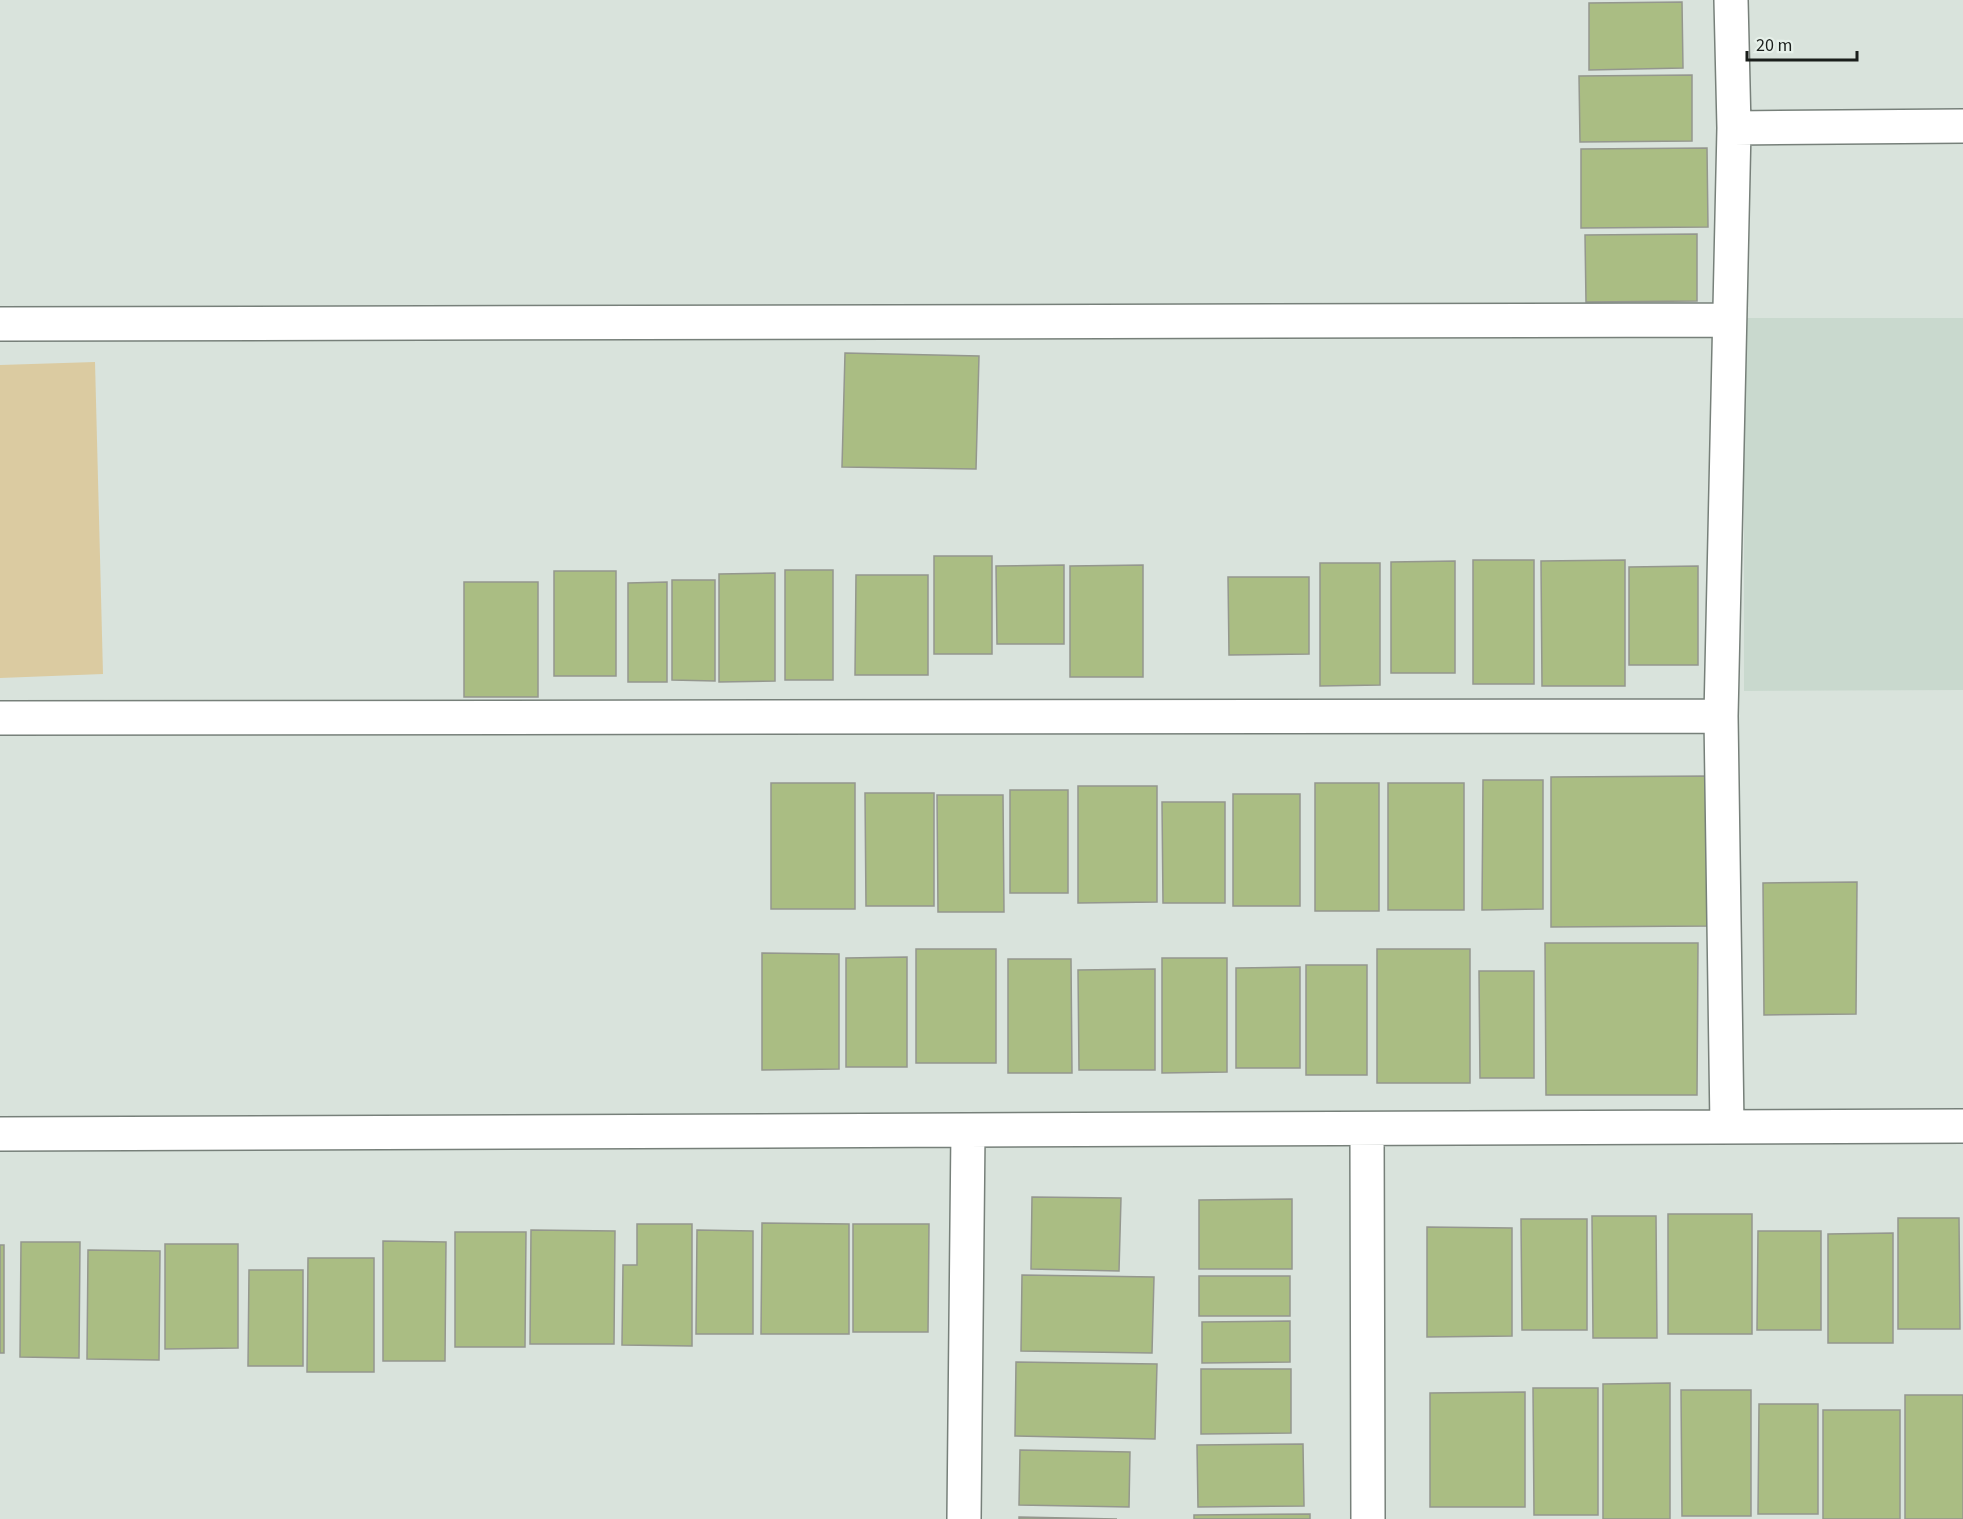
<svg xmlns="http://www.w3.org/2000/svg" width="1963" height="1519" viewBox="0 0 1963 1519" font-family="'Source Sans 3',sans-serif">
  <rect width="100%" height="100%" fill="#d9e3dc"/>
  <path fill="#c9d9ce" d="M 1744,318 L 1963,318 L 1963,690 L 1744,691 Z"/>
  <path fill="#dbcba1" d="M 95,362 L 103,674 L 0,678 L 0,365 Z"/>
  <path fill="#aabd83" stroke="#94978e" stroke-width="1.5" d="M 1682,2 L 1683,68 L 1589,70 L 1589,3 Z
    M 1692,75 L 1692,141 L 1580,142 L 1579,76 Z
    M 1707,148 L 1708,227 L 1581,228 L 1581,149 Z
    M 1697,234 L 1697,301 L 1586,302 L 1585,235 Z
    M 845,353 L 979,356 L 976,469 L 842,467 Z
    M 934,556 L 992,556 L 992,654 L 934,654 Z
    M 1473,560 L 1534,560 L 1534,684 L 1473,684 Z
    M 1625,560 L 1625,686 L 1542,686 L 1541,561 Z
    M 1455,561 L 1455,673 L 1391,673 L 1391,562 Z
    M 1320,563 L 1380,563 L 1380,685 L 1320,686 Z
    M 1064,565 L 1064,644 L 997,644 L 996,566 Z
    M 1143,565 L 1143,677 L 1070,677 L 1070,566 Z
    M 1698,566 L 1698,665 L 1629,665 L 1629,567 Z
    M 785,570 L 833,570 L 833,680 L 785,680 Z
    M 554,571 L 616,571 L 616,676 L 554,676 Z
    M 775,573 L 775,681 L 719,682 L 719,574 Z
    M 856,575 L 928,575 L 928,675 L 855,675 Z
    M 1228,577 L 1309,577 L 1309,654 L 1229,655 Z
    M 672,580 L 715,580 L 715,681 L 672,680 Z
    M 464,582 L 538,582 L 538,697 L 464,697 Z
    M 667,582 L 667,682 L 628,682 L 628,583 Z
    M 1710,776 L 1710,926 L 1551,927 L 1551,777 Z
    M 1483,780 L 1543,780 L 1543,909 L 1482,910 Z
    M 771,783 L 855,783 L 855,909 L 771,909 Z
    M 1315,783 L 1379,783 L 1379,911 L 1315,911 Z
    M 1388,783 L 1464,783 L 1464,910 L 1388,910 Z
    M 1078,786 L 1157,786 L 1157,902 L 1078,903 Z
    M 1010,790 L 1068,790 L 1068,893 L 1010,893 Z
    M 865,793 L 934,793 L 934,906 L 866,906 Z
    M 1233,794 L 1300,794 L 1300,906 L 1233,906 Z
    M 937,795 L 1003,795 L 1004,912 L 938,912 Z
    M 1162,802 L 1225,802 L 1225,903 L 1163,903 Z
    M 1857,882 L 1856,1014 L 1764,1015 L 1763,883 Z
    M 1545,943 L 1698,943 L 1697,1095 L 1546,1095 Z
    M 916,949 L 996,949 L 996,1063 L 916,1063 Z
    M 1377,949 L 1470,949 L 1470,1083 L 1377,1083 Z
    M 762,953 L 839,954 L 839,1069 L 762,1070 Z
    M 907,957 L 907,1067 L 846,1067 L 846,958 Z
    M 1162,958 L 1227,958 L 1227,1072 L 1162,1073 Z
    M 1008,959 L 1071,959 L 1072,1073 L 1008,1073 Z
    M 1306,965 L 1367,965 L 1367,1075 L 1306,1075 Z
    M 1300,967 L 1300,1068 L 1236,1068 L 1236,968 Z
    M 1155,969 L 1155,1070 L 1079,1070 L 1078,970 Z
    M 1479,971 L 1534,971 L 1534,1078 L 1480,1078 Z
    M 1032,1197 L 1121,1198 L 1119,1271 L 1031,1269 Z
    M 1292,1199 L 1292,1269 L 1199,1269 L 1199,1200 Z
    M 1668,1214 L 1752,1214 L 1752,1334 L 1668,1334 Z
    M 1592,1216 L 1656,1216 L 1657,1338 L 1593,1338 Z
    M 1898,1218 L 1959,1218 L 1960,1329 L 1898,1329 Z
    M 1521,1219 L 1587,1219 L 1587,1330 L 1522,1330 Z
    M 762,1223 L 849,1224 L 849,1334 L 761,1334 Z
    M 637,1224 L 692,1224 L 692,1346 L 622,1345 L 623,1265 L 637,1265 Z
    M 853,1224 L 929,1224 L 928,1332 L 853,1332 Z
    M 1427,1227 L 1512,1228 L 1512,1336 L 1427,1337 Z
    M 531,1230 L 615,1231 L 614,1344 L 530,1344 Z
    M 697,1230 L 753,1231 L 753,1334 L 696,1334 Z
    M 1758,1231 L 1821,1231 L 1821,1330 L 1757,1330 Z
    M 455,1232 L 526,1232 L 525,1347 L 455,1347 Z
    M 1893,1233 L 1893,1343 L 1828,1343 L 1828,1234 Z
    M 383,1241 L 446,1242 L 445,1361 L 383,1361 Z
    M 21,1242 L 80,1242 L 79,1358 L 20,1357 Z
    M 165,1244 L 238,1244 L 238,1348 L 165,1349 Z
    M 0,1245 L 4,1245 L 4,1353 L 0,1353 Z
    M 88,1250 L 160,1251 L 159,1360 L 87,1359 Z
    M 308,1258 L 374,1258 L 374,1372 L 307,1372 Z
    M 249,1270 L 303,1270 L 303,1366 L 248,1366 Z
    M 1022,1275 L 1154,1277 L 1152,1353 L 1021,1351 Z
    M 1199,1276 L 1290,1276 L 1290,1316 L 1199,1316 Z
    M 1290,1321 L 1290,1362 L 1202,1363 L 1202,1322 Z
    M 1016,1362 L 1157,1364 L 1155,1439 L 1015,1436 Z
    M 1201,1369 L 1291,1369 L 1291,1433 L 1201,1434 Z
    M 1670,1383 L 1670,1519 L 1603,1519 L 1603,1384 Z
    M 1533,1388 L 1598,1388 L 1598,1515 L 1534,1515 Z
    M 1681,1390 L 1751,1390 L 1751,1516 L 1682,1516 Z
    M 1525,1392 L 1525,1507 L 1430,1507 L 1430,1393 Z
    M 1905,1395 L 1963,1395 L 1963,1519 L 1905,1519 Z
    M 1759,1404 L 1818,1404 L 1818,1514 L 1758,1514 Z
    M 1823,1410 L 1900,1410 L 1900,1519 L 1823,1519 Z
    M 1303,1444 L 1304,1506 L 1198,1507 L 1197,1445 Z
    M 1020,1450 L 1130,1452 L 1129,1507 L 1019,1505 Z
    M 1310,1514 L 1310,1519 L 1194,1519 L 1194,1515 Z
    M 1019,1517 L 1117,1519 L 1019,1519 Z"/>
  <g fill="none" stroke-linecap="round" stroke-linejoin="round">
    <g stroke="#77807a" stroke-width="36">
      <path id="minor" d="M 1734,128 L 1963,126
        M 0,324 L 1729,320
        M 0,718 L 1721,716
        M 1727,1127 L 1721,716 L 1734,128 L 1731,0
        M 1367,1129 L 1368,1519
        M 0,1134 L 1963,1126
        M 964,1519 L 968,1131"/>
    </g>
    <use href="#minor" stroke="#fff" stroke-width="33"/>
  </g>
  <path d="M1747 51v9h110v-9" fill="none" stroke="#1a1e1b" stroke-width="3"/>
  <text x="1756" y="51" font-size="18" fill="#1a1e1b" stroke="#e6f0e9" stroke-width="4.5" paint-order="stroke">20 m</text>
</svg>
